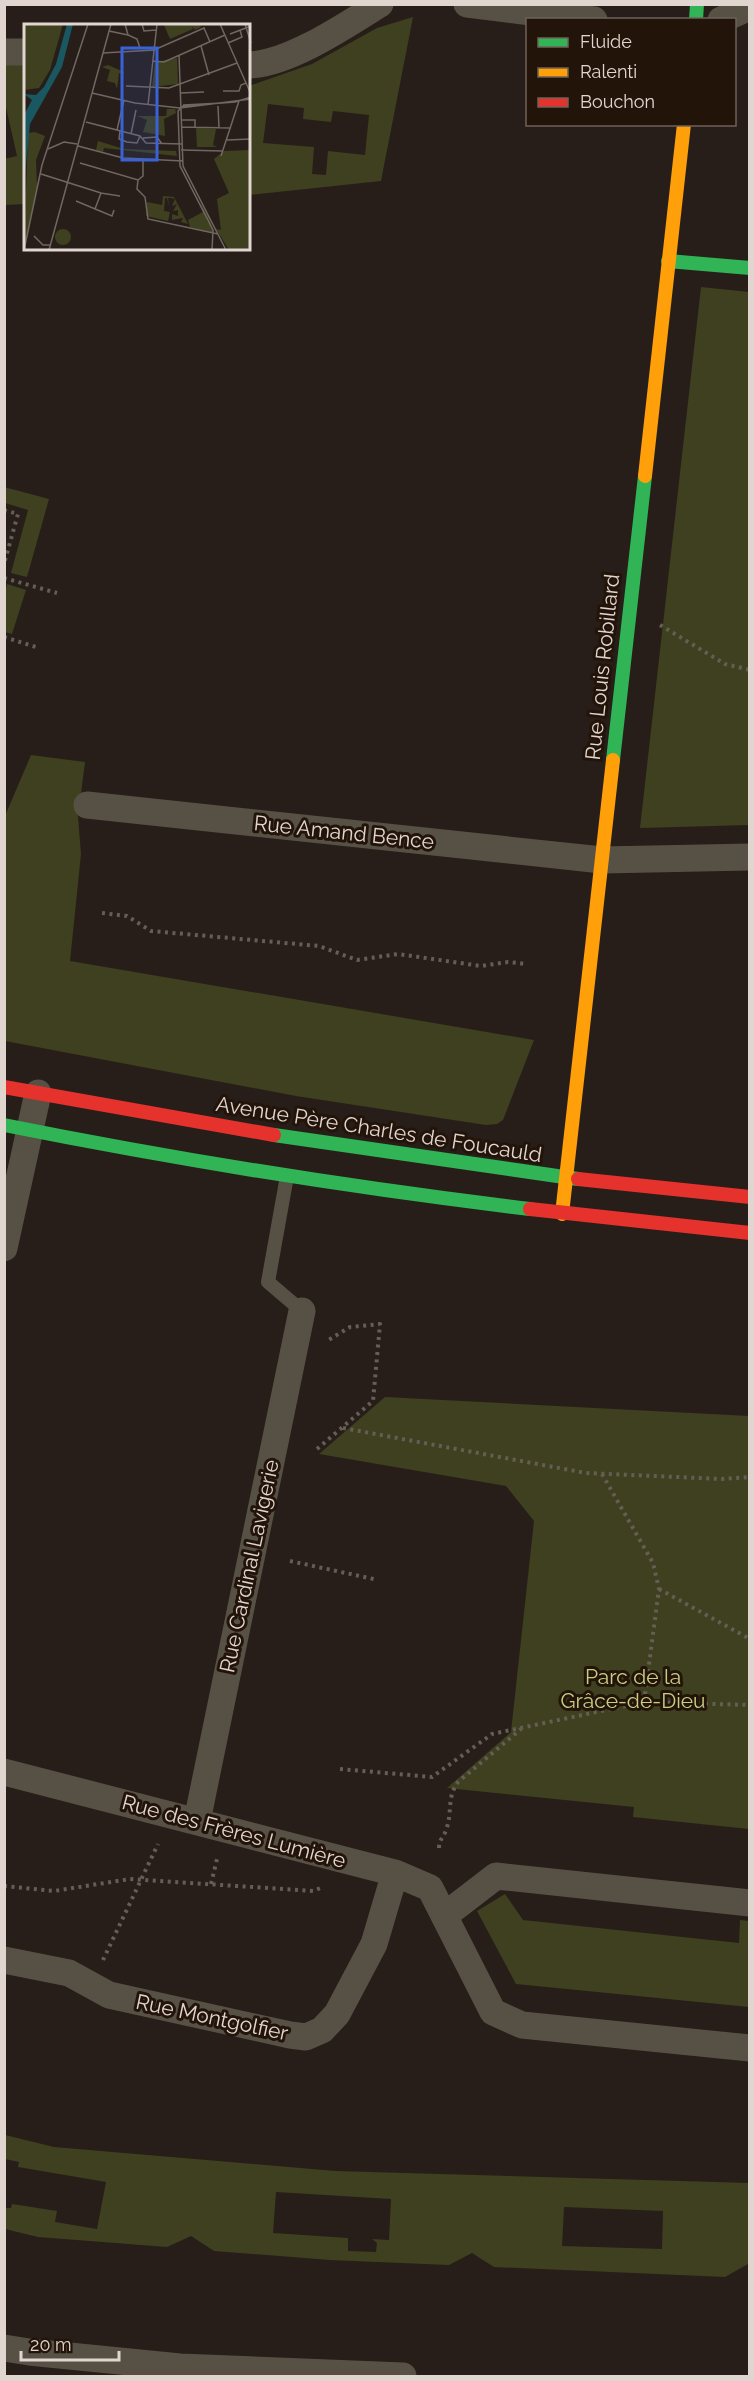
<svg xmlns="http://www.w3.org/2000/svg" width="754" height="2381" viewBox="0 0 754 2381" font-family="Raleway,sans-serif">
  <rect width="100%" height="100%" fill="#271e19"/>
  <path fill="#3e4020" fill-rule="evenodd" d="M 413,17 L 381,181 L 249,195 L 249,86 L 312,64 L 377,28 ZM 268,104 L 304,108 L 303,119 L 331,122 L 333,111 L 369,115 L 365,155 L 328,151 L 326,175 L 312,174 L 314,147 L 263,143 Z
    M 5,65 L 25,65 L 25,204 L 5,205 L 4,159 L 17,156 L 5,103 Z
    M 701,287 L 749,292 L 749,825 L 640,828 Z
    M 4,487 L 49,499 L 27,577 L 11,573 L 28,510 L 5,503 Z
    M 7,584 L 26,590 L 12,634 L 5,632 L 5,593 Z
    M 31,755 L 85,762 L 78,817 L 81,854 L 70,961 L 534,1040 L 503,1120 L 497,1124 L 486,1125 L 296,1096 L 5,1041 L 5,816 Z
    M 385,1397 L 749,1416 L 749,1829 L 633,1817 L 634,1807 L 447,1788 L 511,1732 L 534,1521 L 506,1486 L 319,1454 Z
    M 505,1894 L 523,1920 L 739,1943 L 740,1920 L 749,1921 L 749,2007 L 516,1984 L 477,1911 Z
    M 5,2135 L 54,2147 L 335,2171 L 749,2183 L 749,2265 L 748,2264 L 725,2277 L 494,2267 L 472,2253 L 449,2265 L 330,2260 L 214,2251 L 191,2236 L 167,2247 L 38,2237 L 5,2229 L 5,2208 L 11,2208 L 12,2204 L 57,2211 L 55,2222 L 97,2229 L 106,2182 L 18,2167 L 19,2162 L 5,2159 ZM 276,2192 L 391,2199 L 389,2240 L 372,2239 L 377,2243 L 376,2252 L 348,2251 L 348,2238 L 273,2233 ZM 564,2207 L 663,2211 L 662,2249 L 562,2246 Z"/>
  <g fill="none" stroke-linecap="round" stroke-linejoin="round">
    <path stroke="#645e55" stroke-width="4" stroke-dasharray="3 4.5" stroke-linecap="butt" d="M 4,510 L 18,514 L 4,564
      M 4,578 L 57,593
      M 660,625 L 725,664 L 750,670
      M 4,637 L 39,648
      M 102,913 L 127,916 L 151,931 L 319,946 L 357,960 L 398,954 L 481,966 L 508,962 L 526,964
      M 343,1428 L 586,1473 L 722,1479 L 750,1477
      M 317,1449 L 373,1401 L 380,1324 L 350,1327 L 327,1341
      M 602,1474 L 653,1563 L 659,1589 L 644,1702
      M 290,1561 L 378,1580
      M 659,1589 L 750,1639
      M 340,1769 L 432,1777 L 492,1734 L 644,1702 L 750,1705
      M 439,1848 C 439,1839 444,1837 446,1830 C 453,1812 446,1799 458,1782 L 521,1729
      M 211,1884 L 217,1859
      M 4,1886 L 54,1891 L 130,1879 L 313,1891 L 323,1887
      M 103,1960 L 158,1844"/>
    <path stroke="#575145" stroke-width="14" d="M 287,1176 L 268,1282 L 302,1311"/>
    <path stroke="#575145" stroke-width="27" d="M 467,4 L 594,20
      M 721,20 L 750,7
      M 4,52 L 26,52
      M 249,65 C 289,64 346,25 380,4
      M 87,805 L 602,860 L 750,857
      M 4,1248 L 38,1093
      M 4,1772 L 395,1873 L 430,1888 L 493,2012 L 522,2025 L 750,2048
      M 197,1821 L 302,1311
      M 444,1916 L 496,1876 L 750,1903
      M 4,1960 L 69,1973 L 109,1995 L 290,2035 L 306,2037 L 322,2030 L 337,2014 L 374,1944 L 395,1873
      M 4,2348 L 29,2352 L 180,2367 L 403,2376"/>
    <path stroke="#30b455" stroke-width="14" d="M 696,20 L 697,4
      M 668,261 L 750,268
      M 613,760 L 645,476
      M 4,1125 C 179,1160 354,1188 530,1209
      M 274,1135 L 578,1179"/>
    <path stroke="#ff9f0a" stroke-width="14" d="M 645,476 L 684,124
      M 562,1214 L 613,760"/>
    <path stroke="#e5322d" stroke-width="14" d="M 4,1087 L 274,1135
      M 578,1179 L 750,1197
      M 530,1209 L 750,1233"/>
  </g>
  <g text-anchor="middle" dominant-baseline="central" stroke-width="6" stroke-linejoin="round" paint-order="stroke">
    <g font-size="21" fill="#e1d5cf" stroke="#23140a">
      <text transform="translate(602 667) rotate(-84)">Rue Louis Robillard</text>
      <text transform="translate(344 832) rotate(6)">Rue Amand Bence</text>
      <text transform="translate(379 1129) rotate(9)">Avenue Père Charles de Foucauld</text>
      <text transform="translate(249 1566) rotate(-78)">Rue Cardinal Lavigerie</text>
      <text transform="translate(234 1831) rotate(15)">Rue des Frères Lumière</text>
      <text transform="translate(212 2017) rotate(12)">Rue Montgolfier</text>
    </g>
    <g font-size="21" fill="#c8ce82" stroke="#23140a">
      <text x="633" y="1676">Parc de la<tspan x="633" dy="24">Grâce-de-Dieu</tspan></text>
    </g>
  </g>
  <g transform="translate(24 24)">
    <rect width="226" height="226" fill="#271e19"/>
    <path d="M 0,0 L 39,0 L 26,46 L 15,64 L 0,66 ZM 175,0 L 177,3 L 171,6 L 168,2 L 169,5 L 146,15 L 140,1 ZM 153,34 L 154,60 L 128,63 L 131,38 ZM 84,41 L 100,48 L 97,58 L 99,50 L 95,49 L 93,65 L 91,59 L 83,57 L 86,46 L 78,43 ZM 143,85 L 151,85 L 152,89 L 140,95 L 141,112 L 119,108 L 123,96 L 113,92 L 142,92 ZM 172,104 L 192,105 L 189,121 L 193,123 L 173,123 ZM 11,108 L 21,112 L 12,136 L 13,163 L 0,224 L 4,109 ZM 74,117 L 100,125 L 152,127 L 153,132 L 80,124 L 79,128 L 72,126 ZM 226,126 L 226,225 L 205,226 L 192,205 L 197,206 L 193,175 L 205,169 L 190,135 L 200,127 ZM 139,172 L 150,173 L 164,200 L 157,198 L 159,194 L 148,196 L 148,190 L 154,192 L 154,186 L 149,187 L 153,180 L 148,182 L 151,175 L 147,174 L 144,174 L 145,182 L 143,174 L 141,174 L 140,187 L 146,188 L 144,197 L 122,192 L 123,178 L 138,181 ZM 176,178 L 186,195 L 181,198 L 186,196 L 190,209 L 166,203 L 164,196 L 179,188 ZM31 213a8 8 0 1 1 16 0a8 8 0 1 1-16 0Z" fill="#3e4020"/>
    <path d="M 43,0 L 49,0 L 38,43 L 6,100 L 0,161 L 0,91 L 8,76 L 0,70 L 12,71 L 20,63 L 32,40 Z" fill="#195761"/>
    <path fill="none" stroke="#716762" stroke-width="1.5" d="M 101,0 L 104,11 L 113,15 L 116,24M 118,0 L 120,7 L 132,6M 196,0 L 226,68M 221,0 L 227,19M 85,7 L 104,11M 206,10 L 227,2M 204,19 L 218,13 L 216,6M 177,22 L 185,51M 79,29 L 130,26 L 180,4 L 186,18M 155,31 L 159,142 L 202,226M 129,37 L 140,38 L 201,11M 102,62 L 145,64 L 213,39M 199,67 L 215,67 L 217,61 L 222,59M 68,69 L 111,79 L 156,84 L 227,75M 156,69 L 180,68M 124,81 L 133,0M 159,81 L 198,79M 194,82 L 195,104M 157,96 L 171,96 L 171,103M 62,98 L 116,112 L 122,119 L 158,120M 158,103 L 207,104M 93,106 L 100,76M 96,107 L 95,115 L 103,118 L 113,119 L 116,112M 107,110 L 112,86M 119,114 L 133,113 L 138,120M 203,116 L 227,115M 54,122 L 99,134 L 159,137M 24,125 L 40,118 L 53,120M 157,126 L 199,127M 197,132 L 215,77M 56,139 L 114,156 L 119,152 L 119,136M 17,150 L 77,169M 114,156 L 113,165 L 121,173 L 124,195 L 194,210M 52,177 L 88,192 L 90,186M 71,185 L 77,169 L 96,172M 10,212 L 19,221 L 27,221M 0,226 L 18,141 L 64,0M 25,226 L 87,0M 188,226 L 189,206 L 156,142 L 154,87 L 159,82 L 211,78 L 227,73"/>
    <path fill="#3a62d7" fill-opacity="0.15" stroke="#3a62d7" stroke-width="3" d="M 98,24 L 133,24 L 133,136 L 98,136 Z"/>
    <rect width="226" height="226" fill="none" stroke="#e1d5cf" stroke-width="3"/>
  </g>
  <rect width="754" height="2381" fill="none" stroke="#e1d5cf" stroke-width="12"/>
  <rect x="526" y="18" width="210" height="108" fill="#23140a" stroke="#6f6159" stroke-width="1.5"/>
  <rect x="538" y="38" width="30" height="9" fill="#30b455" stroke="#6f6159" stroke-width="1.5"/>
  <text x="580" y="48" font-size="18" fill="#e1d5cf">Fluide</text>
  <rect x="538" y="68" width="30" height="9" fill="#ff9f0a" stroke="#6f6159" stroke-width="1.5"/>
  <text x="580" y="78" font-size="18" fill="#e1d5cf">Ralenti</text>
  <rect x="538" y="98" width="30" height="9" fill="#e5322d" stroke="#6f6159" stroke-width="1.5"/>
  <text x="580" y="108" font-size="18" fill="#e1d5cf">Bouchon</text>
  <path d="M21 2351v9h98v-9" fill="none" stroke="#e1d5cf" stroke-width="3"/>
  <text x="30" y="2351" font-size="18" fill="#e1d5cf" stroke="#23140a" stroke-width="4.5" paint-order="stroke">20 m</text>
</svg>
